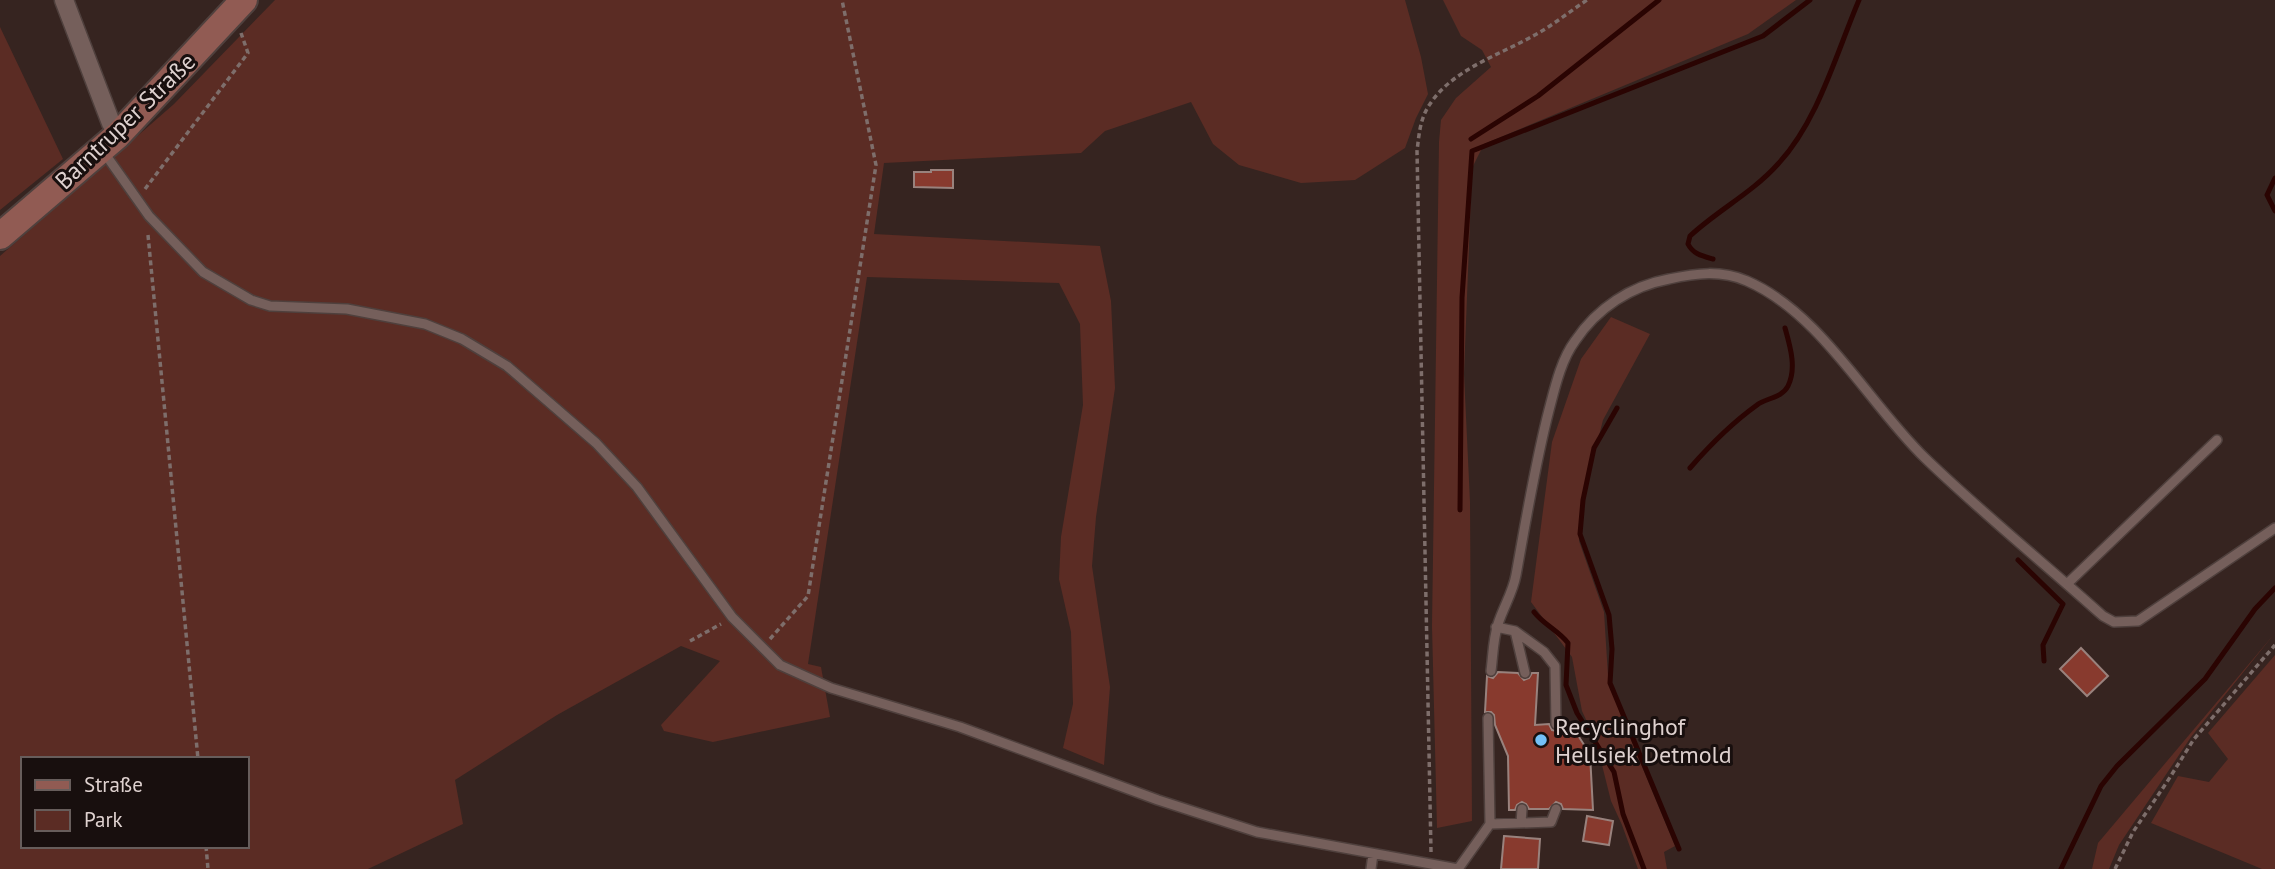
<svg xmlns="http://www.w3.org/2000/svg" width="2275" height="869" viewBox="0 0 2275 869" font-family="'PT Sans',sans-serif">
  <rect width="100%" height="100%" fill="#362420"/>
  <path fill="#5b2c24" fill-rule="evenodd" d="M 275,0 L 1405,0 L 1421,57 L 1428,94 L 1416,118 L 1405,148 L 1355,180 L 1301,183 L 1239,165 L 1213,144 L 1191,102 L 1105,131 L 1081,153 L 884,163 L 874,234 L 1100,246 L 1111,301 L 1115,388 L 1096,517 L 1092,566 L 1110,687 L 1104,765 L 1063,748 L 1073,704 L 1071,632 L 1059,579 L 1061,537 L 1083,405 L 1080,324 L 1059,283 L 867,277 L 808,664 L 821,667 L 830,717 L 713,742 L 664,731 L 661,725 L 720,661 L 681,646 L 557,715 L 455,780 L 463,824 L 368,869 L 0,869 L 0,256 L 174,104 ZM 23,759 L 247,759 L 247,846 L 23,846 Z
    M 1443,0 L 1796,0 L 1748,34 L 1484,144 L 1472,168 L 1464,374 L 1470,502 L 1472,821 L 1437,828 L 1432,626 L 1439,142 L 1441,120 L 1456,98 L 1491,67 L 1482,50 L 1461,36 Z
    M 0,27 L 63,159 L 0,210 Z
    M 1611,317 L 1650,334 L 1603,420 L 1580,511 L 1579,541 L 1604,612 L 1608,676 L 1621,716 L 1675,846 L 1664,852 L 1667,869 L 1638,869 L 1622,825 L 1611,801 L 1596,741 L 1582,711 L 1572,657 L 1531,602 L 1552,442 L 1581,359 Z
    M 2275,633 L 2191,737 L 2119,845 L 2109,869 L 2092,869 L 2098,843 Z
    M 2275,655 L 2275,869 L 2262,869 L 2151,823 L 2178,776 L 2209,782 L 2228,759 L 2208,733 Z"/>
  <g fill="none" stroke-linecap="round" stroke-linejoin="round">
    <path stroke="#2a0402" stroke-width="5" d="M 1471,139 L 1538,96 L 1659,0
      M 2275,178 L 2267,195 L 2275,211
      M 1713,259 C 1702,256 1693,254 1688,244 L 1690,236 C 1718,210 1752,193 1778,164 C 1818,121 1836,54 1859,0
      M 1617,408 L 1594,448 L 1583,500 L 1580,534 L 1609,615 L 1612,649 L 1610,683 L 1679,849
      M 1690,468 C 1710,445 1732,423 1757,405 C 1766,398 1782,398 1788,386 C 1797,368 1790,346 1785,328
      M 1460,510 L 1462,298 L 1472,151 L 1763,36 L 1810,0
      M 2018,560 L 2063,604 L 2043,645 L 2044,661
      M 1534,612 C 1544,625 1558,630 1568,643 L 1566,685 L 1577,713 L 1614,772 L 1623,814 L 1644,869
      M 2061,869 L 2101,786 L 2117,766 L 2205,679 L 2255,609 L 2275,588"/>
  </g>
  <path fill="#883a2e" stroke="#99827d" stroke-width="2" d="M 931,170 L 953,170 L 953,188 L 914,187 L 914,172 L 931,172 Z
    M 2081,648 L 2108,676 L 2087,696 L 2060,669 Z
    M 1498,672 L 1518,673 L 1524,680 L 1529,678 L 1532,673 L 1538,673 L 1535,725 L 1549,724 L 1552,730 L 1557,731 L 1562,728 L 1563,724 L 1570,723 L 1590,754 L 1593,810 L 1563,809 L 1561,804 L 1556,802 L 1549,809 L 1529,809 L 1526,804 L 1522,802 L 1517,805 L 1515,810 L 1509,810 L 1508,756 L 1495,725 L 1494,715 L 1491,712 L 1485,712 L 1487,676 L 1493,678 Z
    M 1587,816 L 1613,821 L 1609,845 L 1583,841 Z
    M 1504,836 L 1540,839 L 1538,869 L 1501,869 Z"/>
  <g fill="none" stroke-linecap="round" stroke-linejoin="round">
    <g stroke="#4f403d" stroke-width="12">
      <path id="lane" d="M 103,151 L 149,216 L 203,272 L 251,300 L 270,306 L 347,309 L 425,324 L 462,339 L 507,366 L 596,443 L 637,487 L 732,617 L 780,665 L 831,688 L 960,727 L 1158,800 L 1257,832 L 1458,869 L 1490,824 L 1488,718
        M 2067,584 L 2217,440
        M 1496,627 L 1515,631 L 1525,673
        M 1515,631 L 1544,652 L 1555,666 L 1556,724
        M 1491,671 C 1493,656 1493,639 1498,624 C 1503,608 1513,592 1516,575 C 1526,520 1535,464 1549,410 C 1555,387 1561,360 1575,341 C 1597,308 1631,286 1669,279 C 1696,273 1721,270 1747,281 C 1821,313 1869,404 1925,458 C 1982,513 2044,563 2103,616 L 2114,622 L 2138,621 L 2275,528
        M 1521,823 L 1522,809
        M 1490,824 L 1551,822 L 1556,809
        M 1371,869 L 1373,854"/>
    </g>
    <g stroke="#4f403d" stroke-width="21">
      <path id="street" d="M 64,0 L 111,123 L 118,135"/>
    </g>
    <g stroke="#4f403d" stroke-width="30">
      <path id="secondary" d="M 0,236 L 118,135 L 244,0"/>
    </g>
    <path stroke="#7e6e6b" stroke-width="3.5" stroke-dasharray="5 3.5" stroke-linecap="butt" d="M 145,189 L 248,53 L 241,33
      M 148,235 L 198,759
      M 770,639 L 808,596 L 876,165 L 842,0
      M 690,641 L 721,624
      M 206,846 L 208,869
      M 1431,852 L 1417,151 C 1419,135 1420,118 1430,104 C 1452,70 1499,55 1533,36 C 1552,26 1569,12 1587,0
      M 2115,869 L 2133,832 L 2167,782 L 2194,739 L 2275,645"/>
    <use href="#lane" stroke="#755f5b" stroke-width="9"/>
    <use href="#street" stroke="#755f5b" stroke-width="18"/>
    <use href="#secondary" stroke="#915b53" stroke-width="26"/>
  </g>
  <circle fill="#74c0f6" stroke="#180f0e" stroke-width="2.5" cx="1541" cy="740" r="7"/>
  <g text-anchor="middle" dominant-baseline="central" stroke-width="6" stroke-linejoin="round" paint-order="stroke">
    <g font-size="24" fill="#ded1cf" stroke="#180f0e">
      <text transform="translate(125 121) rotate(-44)">Barntruper Straße</text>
    </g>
    <g font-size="24" fill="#ded1cf" stroke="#180f0e" text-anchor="start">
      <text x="1555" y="726">Recyclinghof<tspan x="1555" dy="28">Hellsiek Detmold</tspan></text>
    </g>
  </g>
  <rect x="21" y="757" width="228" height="91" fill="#180f0e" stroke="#675d5b" stroke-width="2"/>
  <rect x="35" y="780" width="35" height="10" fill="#915b53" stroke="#675d5b" stroke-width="2"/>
  <text x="84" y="792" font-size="21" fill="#ded1cf">Straße</text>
  <rect x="35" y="810" width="35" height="21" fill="#5b2c24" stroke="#675d5b" stroke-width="2"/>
  <text x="84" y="827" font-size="21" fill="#ded1cf">Park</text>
</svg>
